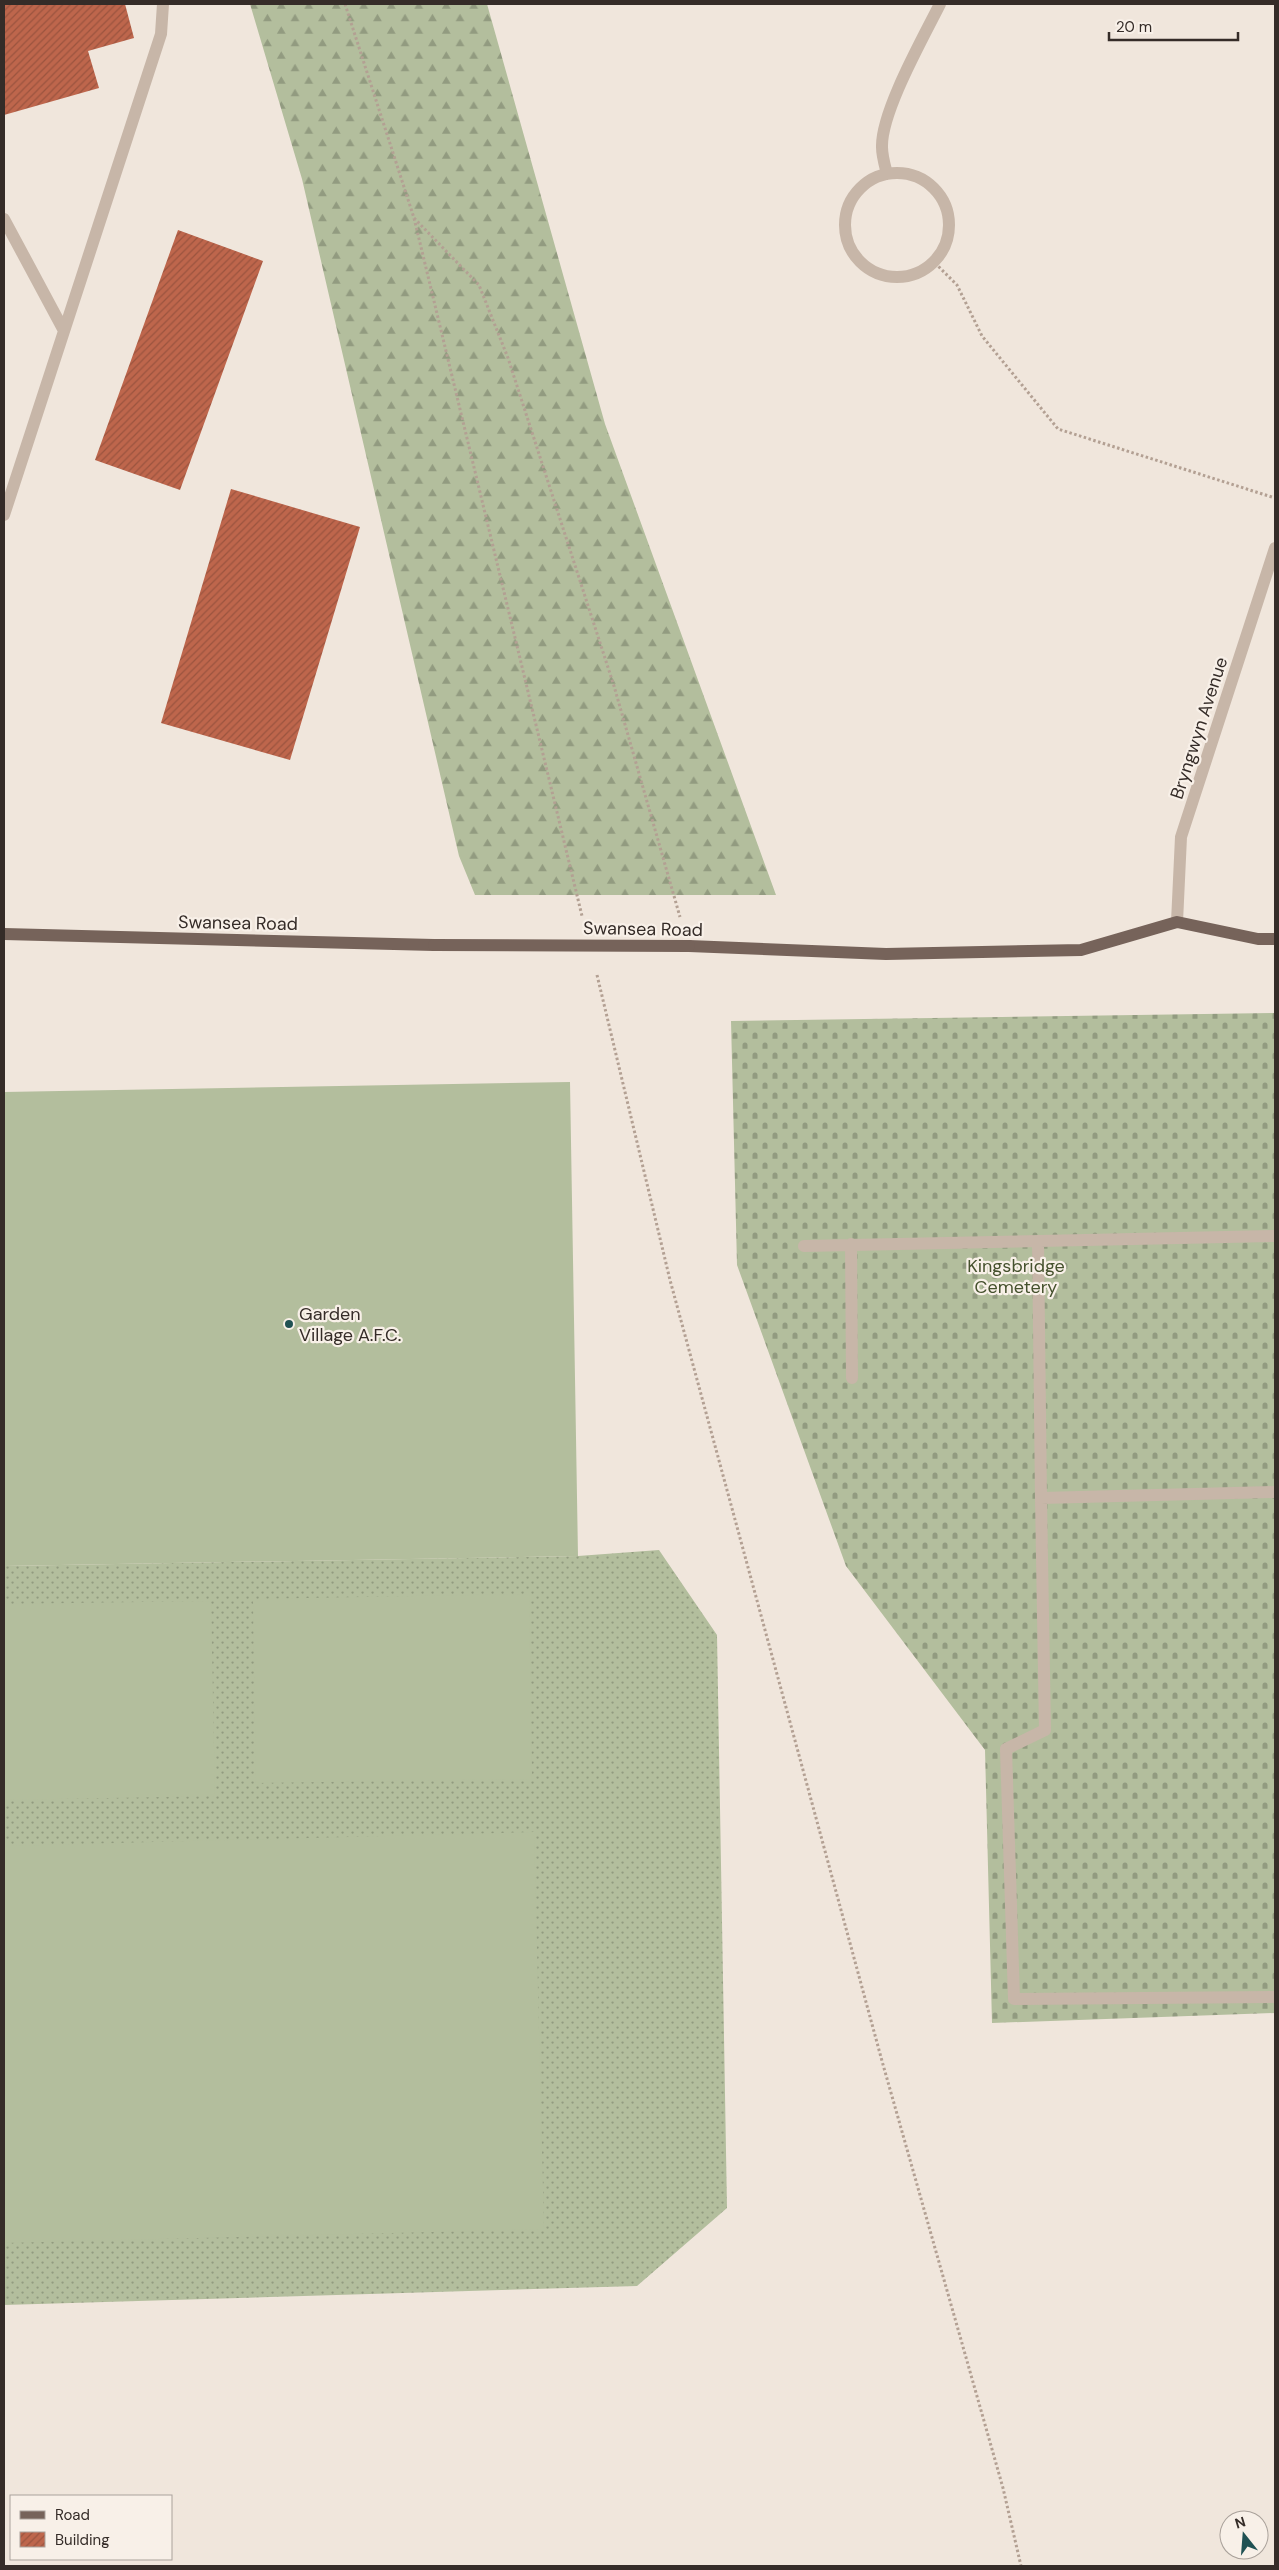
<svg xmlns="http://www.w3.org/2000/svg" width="1279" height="2570" viewBox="0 0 1279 2570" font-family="'DM Sans',sans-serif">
  <defs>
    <pattern id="grass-dots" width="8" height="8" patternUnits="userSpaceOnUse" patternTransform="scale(1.25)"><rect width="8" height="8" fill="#b3be9d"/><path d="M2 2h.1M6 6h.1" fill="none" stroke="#929b80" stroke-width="1.8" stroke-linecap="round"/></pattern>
    <pattern id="forest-firs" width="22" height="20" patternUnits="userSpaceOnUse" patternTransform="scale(1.25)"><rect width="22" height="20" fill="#b3be9d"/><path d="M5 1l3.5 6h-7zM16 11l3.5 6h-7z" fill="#929b80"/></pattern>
    <pattern id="cemetery-stones" width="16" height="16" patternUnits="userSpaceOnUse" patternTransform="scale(1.25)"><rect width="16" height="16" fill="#b3be9d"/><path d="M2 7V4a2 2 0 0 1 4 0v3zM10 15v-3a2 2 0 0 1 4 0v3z" fill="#929b80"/></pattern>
    <pattern id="building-hatch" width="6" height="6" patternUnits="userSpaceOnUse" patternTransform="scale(1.25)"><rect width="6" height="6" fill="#be664c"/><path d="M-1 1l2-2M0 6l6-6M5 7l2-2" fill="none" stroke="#9b543f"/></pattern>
  </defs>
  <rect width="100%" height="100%" fill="#f0e6dc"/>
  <path fill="url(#grass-dots)" d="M 659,1550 L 717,1635 L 727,2208 L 637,2286 L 4,2305 L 4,1566 L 578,1556 Z"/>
  <path fill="url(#forest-firs)" d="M 250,4 L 487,4 L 605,424 L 776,895 L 475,895 L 459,856 L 302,179 Z"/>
  <path fill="url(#cemetery-stones)" d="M 1275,1013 L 1275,2013 L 992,2023 L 985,1750 L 846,1566 L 737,1265 L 731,1021 Z"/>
  <path fill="#b3be9d" d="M 570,1082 L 578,1556 L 4,1566 L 4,1092 Z
    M 529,1594 L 532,1779 L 256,1783 L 253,1599 Z
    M 211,1601 L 215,1796 L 4,1800 L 4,1604 Z
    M 534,1832 L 544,2229 L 4,2243 L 4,1846 Z"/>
  <path fill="url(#building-hatch)" d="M 4,4 L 125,4 L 134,38 L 88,51 L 99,88 L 4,115 Z
    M 178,230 L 263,261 L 180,490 L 95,460 Z
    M 231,489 L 360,527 L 290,760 L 161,723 Z"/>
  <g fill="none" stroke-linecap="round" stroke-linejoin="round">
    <path stroke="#b3a093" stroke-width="3" stroke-dasharray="2.5 2.5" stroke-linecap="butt" d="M 345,4 L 414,218 L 582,916
      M 414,218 L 479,285 L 508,358 L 614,686 L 680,917
      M 935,263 L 957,285 L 982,336 L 1058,429 L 1275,498
      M 597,975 L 670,1280 L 882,2061 L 1003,2488 L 1021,2566"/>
    <path stroke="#c7b6a8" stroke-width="12" d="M845 225a52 52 0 1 1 104 0a52 52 0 1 1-104 0Z
      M 887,174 C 885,166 882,156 882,147 C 881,112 923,38 940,4
      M 4,219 L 63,329
      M 4,515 L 161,34 L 163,4
      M 1177,922 L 1181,837 L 1275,548
      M 1038,1241 L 1041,1498 L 1275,1492
      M 851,1244 L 852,1378
      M 804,1246 L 1275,1236
      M 1041,1498 L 1045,1730 L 1006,1749 L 1014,1999 L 1275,1997"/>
    <path stroke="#76635a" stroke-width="12" d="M 4,934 L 434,945
      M 689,946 L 886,954 L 1081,950 L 1177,922 L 1258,939 L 1275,939"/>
    <path stroke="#76635a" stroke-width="12" d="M 434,945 L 689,946"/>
  </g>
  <circle fill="#205153" stroke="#f8f0e8" stroke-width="2" cx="289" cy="1324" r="5"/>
  <g text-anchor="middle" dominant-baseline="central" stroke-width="4.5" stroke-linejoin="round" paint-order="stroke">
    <g font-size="18" fill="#352c28" stroke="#f8f0e8">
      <text transform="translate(1199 728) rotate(-72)">Bryngwyn Avenue</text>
      <text transform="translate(238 923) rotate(1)">Swansea Road</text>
      <text transform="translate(643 929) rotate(1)">Swansea Road</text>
    </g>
    <g font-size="18" fill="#45512d" stroke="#f8f0e8">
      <text x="1016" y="1266">Kingsbridge<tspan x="1016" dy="21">Cemetery</tspan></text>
    </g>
    <g font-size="18" fill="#352c28" stroke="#f8f0e8" text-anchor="start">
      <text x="299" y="1314">Garden<tspan x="299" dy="21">Village A.F.C.</tspan></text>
    </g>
  </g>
  <rect width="1279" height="2570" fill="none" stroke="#352c28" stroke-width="10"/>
  <rect x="10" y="2495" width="162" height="65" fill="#f8f0e8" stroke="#aaa29b"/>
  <rect x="20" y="2511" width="25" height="8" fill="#76635a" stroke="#aaa29b"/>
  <text x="55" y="2520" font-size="15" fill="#352c28">Road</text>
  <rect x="20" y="2532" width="25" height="15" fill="url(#building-hatch)" stroke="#aaa29b"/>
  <text x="55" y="2545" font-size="15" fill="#352c28">Building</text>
  <g transform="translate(1244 2535) rotate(343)"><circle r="24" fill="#f8f0e8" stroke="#aaa29b"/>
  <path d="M0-4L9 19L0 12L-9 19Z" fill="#205153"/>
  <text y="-8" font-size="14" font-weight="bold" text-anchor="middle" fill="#352c28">N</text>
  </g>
  <path d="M1109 32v8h129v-8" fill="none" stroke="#352c28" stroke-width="2.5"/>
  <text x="1116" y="32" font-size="15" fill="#352c28" stroke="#f8f0e8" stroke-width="4" paint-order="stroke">20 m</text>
</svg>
